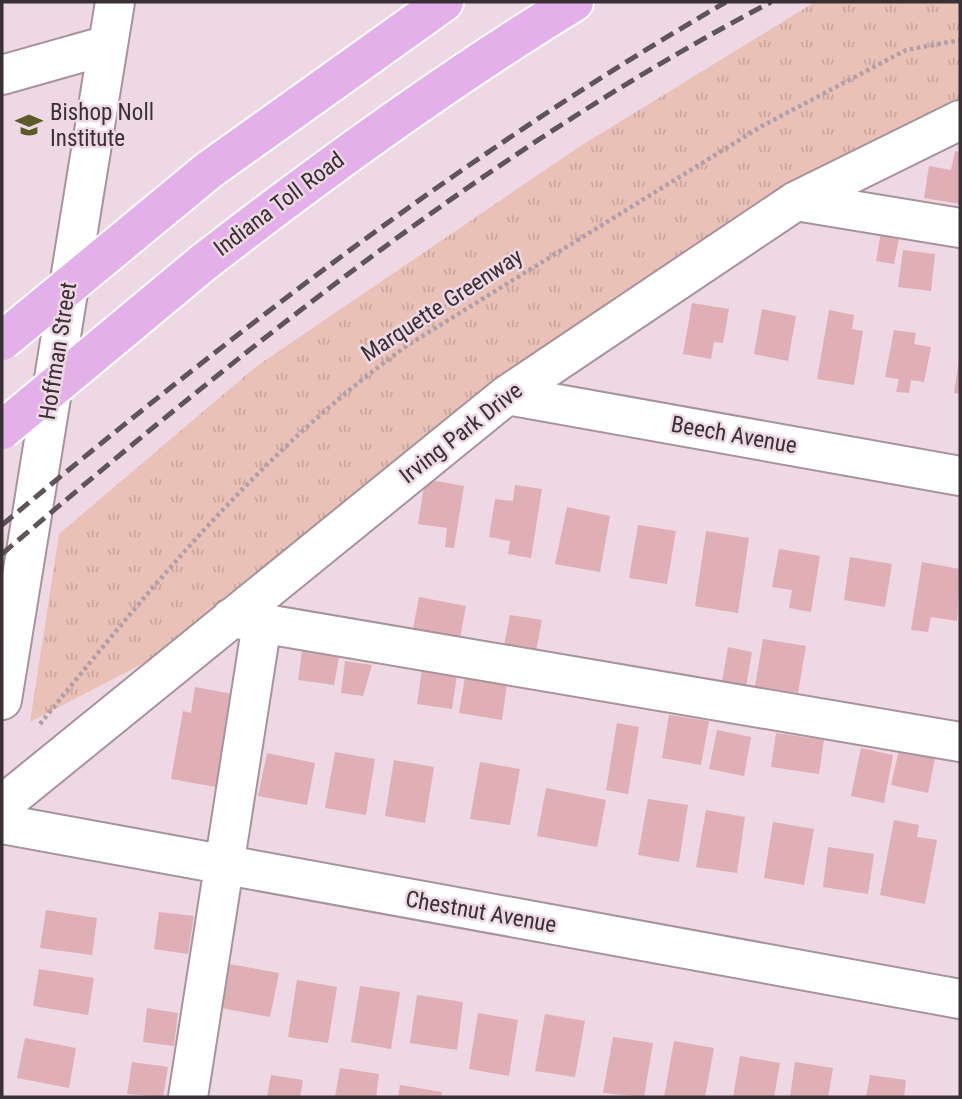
<svg xmlns="http://www.w3.org/2000/svg" width="962" height="1099" viewBox="0 0 962 1099" font-family="'Roboto Condensed',sans-serif">
  <defs>
    <pattern id="grass-tufts" width="24" height="20" patternUnits="userSpaceOnUse" patternTransform="scale(1.75)"><rect width="24" height="20" fill="#e9c1b7"/><path d="M3 7l-1-3M5 7V3M7 7l1-3M15 17l-1-3M17 17v-4M19 17l1-3" fill="none" stroke="#c9a69e"/></pattern>
  </defs>
  <rect width="100%" height="100%" fill="#eed8e3"/>
  <path fill="url(#grass-tufts)" d="M 815,2 L 960,2 L 960,120 L 796,201 L 231,618 L 30,722 L 59,534 L 257,366 L 579,147 Z"/>
  <path fill="#dfafb5" d="M 955,151 L 960,152 L 960,204 L 924,198 L 929,166 L 951,170 Z
    M 882,226 L 901,229 L 894,264 L 876,261 Z
    M 903,250 L 935,254 L 931,291 L 898,287 Z
    M 692,303 L 729,309 L 723,343 L 714,342 L 711,359 L 683,354 Z
    M 762,309 L 796,316 L 788,361 L 754,354 Z
    M 829,310 L 854,315 L 852,329 L 863,331 L 854,385 L 817,379 Z
    M 894,330 L 916,333 L 914,344 L 931,347 L 924,382 L 911,380 L 909,393 L 896,392 L 899,379 L 885,377 Z
    M 959,360 L 960,360 L 960,394 L 954,393 Z
    M 425,479 L 464,486 L 454,548 L 445,547 L 447,528 L 418,524 Z
    M 515,485 L 542,489 L 531,558 L 508,554 L 510,541 L 489,537 L 495,499 L 513,501 Z
    M 567,507 L 610,516 L 600,572 L 555,564 Z
    M 638,525 L 676,531 L 667,584 L 629,578 Z
    M 706,531 L 749,538 L 738,613 L 695,606 Z
    M 779,549 L 820,556 L 811,612 L 789,608 L 792,590 L 772,587 Z
    M 850,557 L 892,564 L 885,607 L 844,600 Z
    M 922,562 L 960,569 L 957,621 L 931,617 L 928,632 L 911,630 Z
    M 419,597 L 466,606 L 460,638 L 413,629 Z
    M 510,615 L 542,620 L 536,651 L 504,646 Z
    M 763,639 L 806,646 L 798,693 L 755,686 Z
    M 728,647 L 752,652 L 746,686 L 722,681 Z
    M 302,651 L 339,657 L 334,685 L 298,680 Z
    M 345,661 L 372,665 L 363,696 L 341,693 Z
    M 422,669 L 457,675 L 452,709 L 417,704 Z
    M 465,677 L 507,684 L 502,720 L 459,713 Z
    M 195,687 L 238,695 L 221,788 L 171,779 L 183,711 L 191,713 Z
    M 669,715 L 709,721 L 701,765 L 662,758 Z
    M 617,723 L 639,727 L 628,794 L 606,790 Z
    M 717,730 L 751,737 L 744,776 L 709,769 Z
    M 776,733 L 824,740 L 819,774 L 771,767 Z
    M 861,748 L 893,755 L 884,803 L 851,796 Z
    M 899,750 L 935,758 L 928,793 L 891,785 Z
    M 335,752 L 375,759 L 366,815 L 325,808 Z
    M 267,753 L 315,763 L 307,805 L 258,796 Z
    M 394,760 L 434,767 L 425,823 L 385,816 Z
    M 480,762 L 520,769 L 510,825 L 470,819 Z
    M 546,788 L 606,800 L 597,847 L 537,836 Z
    M 648,799 L 688,805 L 679,862 L 638,855 Z
    M 706,810 L 745,817 L 737,873 L 696,867 Z
    M 894,820 L 919,825 L 917,837 L 937,840 L 925,904 L 880,895 Z
    M 773,822 L 814,829 L 804,885 L 764,878 Z
    M 828,847 L 874,854 L 868,894 L 823,887 Z
    M 46,910 L 97,918 L 92,955 L 40,948 Z
    M 159,912 L 194,916 L 188,954 L 154,949 Z
    M 229,964 L 279,973 L 270,1017 L 221,1008 Z
    M 39,969 L 94,978 L 88,1015 L 33,1006 Z
    M 297,980 L 337,987 L 328,1043 L 288,1037 Z
    M 360,986 L 400,992 L 391,1049 L 351,1042 Z
    M 417,995 L 463,1002 L 457,1050 L 410,1043 Z
    M 147,1008 L 178,1013 L 174,1046 L 143,1042 Z
    M 478,1013 L 518,1020 L 509,1076 L 469,1069 Z
    M 545,1014 L 585,1021 L 575,1077 L 535,1071 Z
    M 613,1037 L 653,1043 L 644,1097 L 603,1093 Z
    M 25,1038 L 76,1048 L 69,1088 L 17,1078 Z
    M 674,1041 L 714,1048 L 705,1097 L 664,1097 Z
    M 740,1056 L 780,1063 L 774,1097 L 733,1097 Z
    M 132,1062 L 168,1067 L 163,1097 L 127,1094 Z
    M 795,1062 L 833,1068 L 828,1097 L 790,1097 Z
    M 340,1068 L 379,1074 L 376,1097 L 335,1097 Z
    M 271,1075 L 303,1080 L 300,1097 L 267,1097 Z
    M 870,1075 L 906,1080 L 904,1097 L 866,1097 Z
    M 400,1085 L 442,1092 L 441,1097 L 398,1097 Z"/>
  <g fill="none" stroke-linecap="round" stroke-linejoin="round">
    <g stroke="#a7939d" stroke-width="42">
      <path id="minor" d="M 2,75 L 108,45
        M 796,201 L 960,228
        M 507,395 L 960,476
        M 231,618 L 960,742
        M 2,700 L 115,2
        M 2,805 L 507,395 L 796,201 L 960,120
        M 2,824 L 960,999
        M 188,1097 L 262,623"/>
    </g>
    <g stroke="#fff" stroke-width="42">
      <path id="highway" d="M 209,170 L 444,2
        M 204,262 C 324,169 445,81 574,2"/>
    </g>
    <path stroke="#b09fa8" stroke-width="4.5" stroke-dasharray="3.5 3.5" stroke-linecap="butt" d="M 40,724 C 151,587 264,448 408,345 L 762,126 L 906,50 L 960,40"/>
    <use href="#minor" stroke="#fff" stroke-width="38"/>
    <use href="#highway" stroke="#e3b0ea" stroke-width="38"/>
    <path stroke="#5f5459" stroke-width="5" stroke-dasharray="14 7" stroke-linecap="butt" d="M 2,525 C 231,334 467,152 726,2
      M 2,554 C 242,350 491,149 771,2"/>
    <g stroke="#fff" stroke-width="42" stroke-linecap="butt">
      <path id="highway-bridge" d="M 2,341 L 209,170
        M 2,430 L 204,262"/>
    </g>
    <use href="#highway-bridge" stroke="#e3b0ea" stroke-width="38"/>
  </g>
  <defs>
    <g id="school-bare" transform="scale(2.1)"><path d="M0-5L7-2L0 1L-7-2ZM-4 1L0 2.5L4 1V4Q0 6-4 4Z" fill="#5c5a27" stroke="#eed8e3" stroke-width="2.5" paint-order="stroke"/></g>
  </defs>
  <g fill-rule="evenodd">
    <use href="#school-bare" x="29" y="125"/>
  </g>
  <g text-anchor="middle" dominant-baseline="central" stroke-width="5" stroke-linejoin="round" paint-order="stroke">
    <g font-size="23" fill="#383034" stroke="#eed8e3" text-anchor="start">
      <text x="50" y="112">Bishop Noll<tspan x="50" dy="26">Institute</tspan></text>
    </g>
    <g font-size="23" fill="#383034" stroke="#eed8e3">
      <text transform="translate(279 204) rotate(-37)">Indiana Toll Road</text>
      <text transform="translate(442 305) rotate(-33)">Marquette Greenway</text>
      <text transform="translate(58 351) rotate(-81)">Hoffman Street</text>
      <text transform="translate(461 433) rotate(-38)">Irving Park Drive</text>
      <text transform="translate(734 435) rotate(10)">Beech Avenue</text>
      <text transform="translate(481 912) rotate(10)">Chestnut Avenue</text>
    </g>
  </g>
  <rect width="962" height="1099" fill="none" stroke="#383034" stroke-width="7"/>
</svg>
